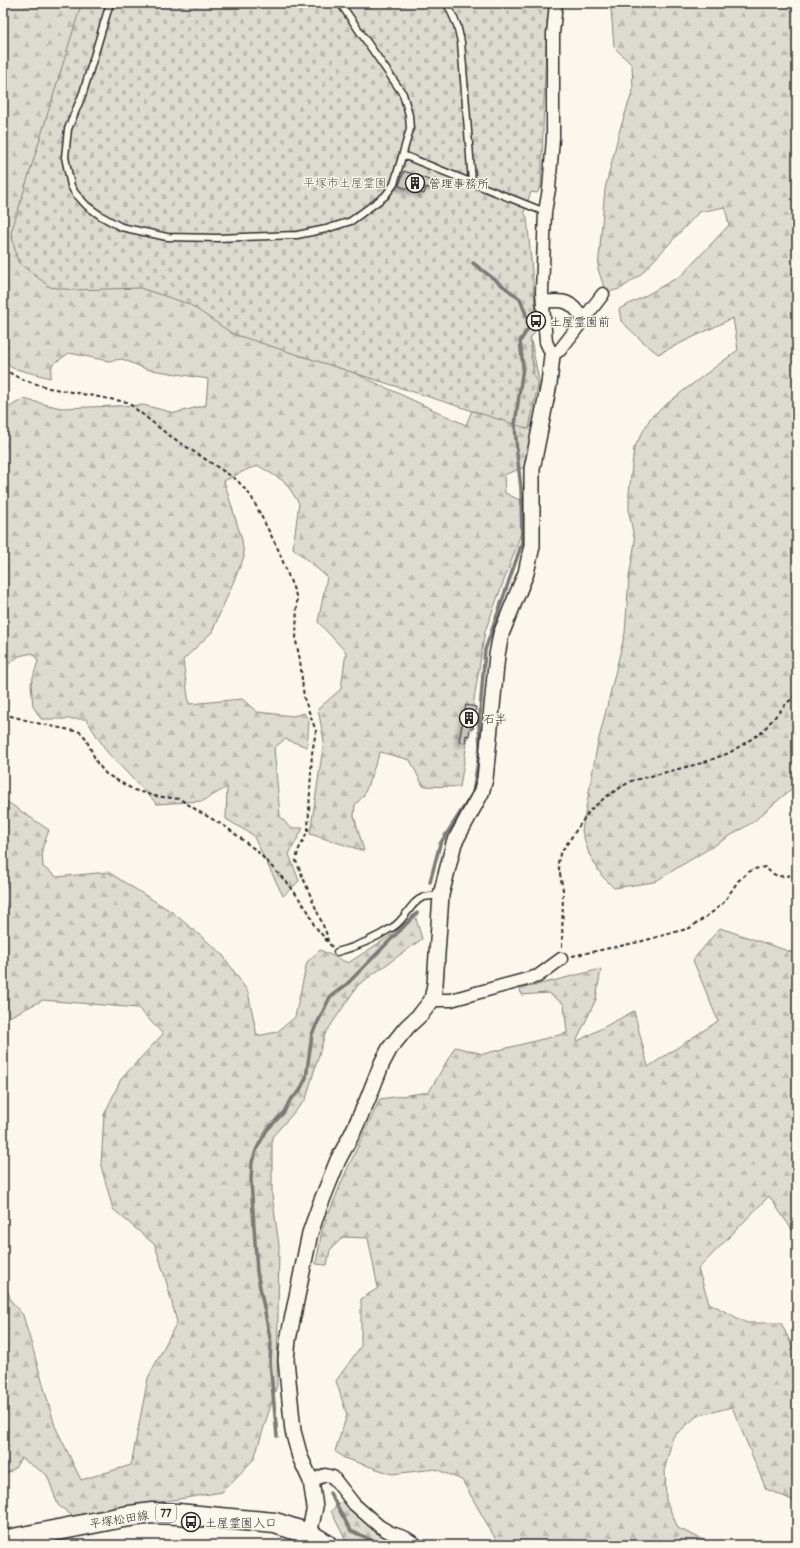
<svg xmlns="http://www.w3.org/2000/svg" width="800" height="1548" viewBox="0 0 800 1548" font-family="Delius,'Klee One',sans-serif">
  <defs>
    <pattern id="forest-firs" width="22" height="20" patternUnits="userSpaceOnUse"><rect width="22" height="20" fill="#dddad0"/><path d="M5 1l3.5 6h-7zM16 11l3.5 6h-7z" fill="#bebbb3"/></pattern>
    <pattern id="cemetery-stones" width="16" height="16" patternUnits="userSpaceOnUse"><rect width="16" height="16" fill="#dddad0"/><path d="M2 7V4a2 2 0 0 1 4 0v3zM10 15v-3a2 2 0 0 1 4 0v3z" fill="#bebbb3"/></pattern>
    <filter id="shadow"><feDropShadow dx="-3.5" dy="3.5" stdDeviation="2" flood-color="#0004"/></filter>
  </defs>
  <rect width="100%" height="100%" fill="#fbf7ec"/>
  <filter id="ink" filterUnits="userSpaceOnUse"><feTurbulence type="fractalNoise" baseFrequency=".025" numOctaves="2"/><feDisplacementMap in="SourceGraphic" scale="8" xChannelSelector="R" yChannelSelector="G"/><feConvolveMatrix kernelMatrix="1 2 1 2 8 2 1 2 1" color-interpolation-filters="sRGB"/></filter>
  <g filter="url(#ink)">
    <path fill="url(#forest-firs)" stroke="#84827e" d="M 3,3 L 93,3 L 346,369 L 466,425 L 483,383 L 516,263 L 539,381 L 535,463 L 504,475 L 505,493 L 530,505 L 515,551 L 485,631 L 460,787 L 423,786 L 410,760 L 380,752 L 364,795 L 355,805 L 354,816 L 364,851 L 310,834 L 324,741 L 318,709 L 341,689 L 346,652 L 318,622 L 327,577 L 293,548 L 299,503 L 285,482 L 259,466 L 248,469 L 224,481 L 242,540 L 244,557 L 212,632 L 183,660 L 189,704 L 242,699 L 257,712 L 293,716 L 304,713 L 309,721 L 307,747 L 285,739 L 274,748 L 280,816 L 290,828 L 303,828 L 289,854 L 299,881 L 283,896 L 253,835 L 226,819 L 227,787 L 203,801 L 157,804 L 107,752 L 86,719 L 41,719 L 33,706 L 31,684 L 38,661 L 33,653 L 19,656 L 3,668 L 3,411 L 23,399 L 61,408 L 143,405 L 175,413 L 206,405 L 208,379 L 146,369 L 122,359 L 109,361 L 69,353 L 52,365 L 50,378 L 12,368 L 3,360 Z
      M 615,3 L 797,3 L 797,784 L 753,822 L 654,882 L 614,888 L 602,876 L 589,854 L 582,831 L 597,747 L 625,633 L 629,577 L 635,542 L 629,513 L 629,493 L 634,448 L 651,417 L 683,391 L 738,350 L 733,318 L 658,354 L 642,341 L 621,321 L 619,309 L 643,297 L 682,275 L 729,225 L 725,207 L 699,212 L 640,275 L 622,288 L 606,293 L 598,269 L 605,189 L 620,129 L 633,90 L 632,65 L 614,47 L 611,9 Z
      M 3,799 L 49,830 L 42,849 L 43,867 L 57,877 L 108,872 L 172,912 L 222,954 L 248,992 L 257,1036 L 277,1032 L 295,1017 L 307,962 L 320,950 L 348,963 L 387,938 L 415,915 L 422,939 L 358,985 L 325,1034 L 306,1099 L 272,1137 L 272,1195 L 279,1245 L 277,1385 L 254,1459 L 222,1492 L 148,1504 L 77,1519 L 58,1505 L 47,1475 L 21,1458 L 15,1468 L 3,1476 L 3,1278 L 11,1301 L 23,1315 L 55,1426 L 81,1480 L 131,1465 L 148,1378 L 177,1322 L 165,1277 L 155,1245 L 113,1209 L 101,1166 L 104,1115 L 121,1079 L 163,1034 L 138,1008 L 43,1000 L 3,1020 Z
      M 720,928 L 797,954 L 797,1237 L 769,1196 L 698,1269 L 709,1303 L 747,1323 L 781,1323 L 797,1356 L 797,1502 L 766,1489 L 732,1407 L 697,1416 L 673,1437 L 665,1467 L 666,1500 L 678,1528 L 714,1545 L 499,1545 L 462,1480 L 435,1469 L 392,1474 L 344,1458 L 335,1451 L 347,1415 L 336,1381 L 361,1346 L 361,1299 L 378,1288 L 368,1238 L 343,1237 L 330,1250 L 327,1265 L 316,1264 L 322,1230 L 344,1176 L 380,1099 L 429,1092 L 455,1047 L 483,1054 L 567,1033 L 564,1004 L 548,993 L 521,995 L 520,989 L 601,969 L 596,999 L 576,1042 L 634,1011 L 648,1067 L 718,1021 L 693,960 Z
      M 348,1496 L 397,1545 L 348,1545 L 331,1511 Z"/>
    <path fill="url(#cemetery-stones)" stroke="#84827e" d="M 83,3 L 550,3 L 546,45 L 541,187 L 537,193 L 531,192 L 524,212 L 527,217 L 537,325 L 535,331 L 530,339 L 534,377 L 538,384 L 529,429 L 233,334 L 189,304 L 140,288 L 72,290 L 50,287 L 18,262 L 11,233 L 81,5 Z"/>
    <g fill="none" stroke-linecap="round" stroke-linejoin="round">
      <path stroke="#7b7a75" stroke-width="3.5" d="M 430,882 L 440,844 L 473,793 L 480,748 L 479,724 L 485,650 L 522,543 L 521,488 L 517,454 L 515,424 L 523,367 L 520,341 L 528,329 L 527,317 L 520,299 L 473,263
        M 277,1436 L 270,1362 L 271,1343 L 257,1272 L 251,1181 L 252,1162 L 257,1148 L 267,1130 L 284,1112 L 290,1100 L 299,1092 L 306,1078 L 312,1034 L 330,997 L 347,984 L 417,913
        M 330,1493 L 351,1531 L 383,1545"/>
    </g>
    <path fill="#c7c4bc" stroke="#2b2b2b" filter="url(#shadow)" d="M 404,171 L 432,181 L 429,188 L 426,187 L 424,194 L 399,186 Z
      M 466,705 L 476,707 L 473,729 L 470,728 L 469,736 L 466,735 L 465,743 L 459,742 Z"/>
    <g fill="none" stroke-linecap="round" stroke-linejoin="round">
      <g stroke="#2b2b2b" stroke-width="9">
        <path id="service" d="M 110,3 L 83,93 L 68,129 L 65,157 L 71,186 L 75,193 L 87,206 L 101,216 L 121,227 L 167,237 L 218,238 L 297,235 L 326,229 L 351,221 L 385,196 L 394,184 L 410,129 L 409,115 L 403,94 L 340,3
          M 447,3 L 457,25 L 461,42 L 472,182
          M 403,155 L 545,212
          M 337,952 C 356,947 376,938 393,927 C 405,920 411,901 424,897 C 429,896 435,896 440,895"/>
      </g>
      <g stroke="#2b2b2b" stroke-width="15">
        <path id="minor" d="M 556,3 L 553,34 L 553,138 L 549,189 L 545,212 L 542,292 L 546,342 L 552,355 L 560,350 L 603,294
          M 543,302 C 566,299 571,301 584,320
          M 432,1000 L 451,1000 L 538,976 L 561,959
          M 311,1481 L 325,1475 L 333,1477 L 354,1504 L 379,1526 L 389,1532 L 406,1538 L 417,1545"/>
      </g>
      <g stroke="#2b2b2b" stroke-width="18">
        <path id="tertiary" d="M 309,1534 L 315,1507 L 311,1481 L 300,1457 L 293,1431 L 286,1360 L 288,1340 L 304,1262 L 310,1233 L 320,1205 L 338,1160 L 352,1134 L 367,1101 L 382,1063 L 390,1048 L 407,1027 L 421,1014 L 432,1000 L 435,984 L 441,895 L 454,843 L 481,793 L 485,779 L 497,655 L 501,634 L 526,573 L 532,546 L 532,469 L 549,384 L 552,355"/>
      </g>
      <g stroke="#2b2b2b" stroke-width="23">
        <path id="primary" d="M 3,1541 L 123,1517 L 152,1513 L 178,1514 L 275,1523 L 309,1534 L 327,1545"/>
      </g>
      <path stroke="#2b2b2b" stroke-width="2" stroke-dasharray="4 3" stroke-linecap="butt" d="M 3,369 L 21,379 L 49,388 L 127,402 L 167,434 L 237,480 L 251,496 L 278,549 L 297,598 L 296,641 L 300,660 L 304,698 L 316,731 L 312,753 L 308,830 L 298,851 L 296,861 L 327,935 L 328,943
        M 3,714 L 41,724 L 80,732 L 85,737 L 97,763 L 106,774 L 134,790 L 154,796 L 180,799 L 198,811 L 226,827 L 257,851 L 290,886 L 308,911 L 314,925 L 332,947
        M 562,947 L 563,890 L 558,863 L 560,854 L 590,810 L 607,796 L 631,781 L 702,763 L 729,753 L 761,733 L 787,703 L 797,694
        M 572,956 L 639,942 L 690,928 L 714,911 L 724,902 L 738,881 L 747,873 L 754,869 L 765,867 C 777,879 781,877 797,874"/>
      <use href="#service" stroke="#fbf7ec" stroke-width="6"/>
      <use href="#minor" stroke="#fbf7ec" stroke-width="12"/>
      <use href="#tertiary" stroke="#fbf7ec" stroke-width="15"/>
      <use href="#primary" stroke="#fbf7ec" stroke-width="20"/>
    </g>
  </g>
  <defs>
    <g id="building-ring" transform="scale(1)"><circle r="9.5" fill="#fbf7ec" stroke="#2b2b2b" stroke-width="1.5"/><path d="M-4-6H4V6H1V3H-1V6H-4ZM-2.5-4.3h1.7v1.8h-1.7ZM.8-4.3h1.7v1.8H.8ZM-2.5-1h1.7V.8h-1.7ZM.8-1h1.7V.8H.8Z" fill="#2b2b2b"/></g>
    <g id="bus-ring" transform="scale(1)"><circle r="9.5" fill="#fbf7ec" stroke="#2b2b2b" stroke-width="1.5"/><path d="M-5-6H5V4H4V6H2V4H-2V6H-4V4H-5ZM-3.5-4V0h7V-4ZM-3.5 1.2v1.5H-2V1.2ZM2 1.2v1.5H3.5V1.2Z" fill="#2b2b2b"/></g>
  </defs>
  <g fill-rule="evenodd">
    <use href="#building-ring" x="415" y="183"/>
    <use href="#bus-ring" x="536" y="321"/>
    <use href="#building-ring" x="469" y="718"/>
    <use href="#bus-ring" x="191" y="1522"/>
  </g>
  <g text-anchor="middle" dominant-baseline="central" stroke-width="3" stroke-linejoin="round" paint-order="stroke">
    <rect fill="#fbf7ec" stroke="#696865" stroke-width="1" x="156" y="1504" width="20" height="18" rx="3"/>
    <g font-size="11" font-weight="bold" fill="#2b2b2b">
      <text x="166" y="1513">77</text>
    </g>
    <g font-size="12" fill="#585754" stroke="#fbf7ec">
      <text x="345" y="182">平塚市土屋霊園</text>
    </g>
    <g font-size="12" fill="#2b2b2b" stroke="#fbf7ec" text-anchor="start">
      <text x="429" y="183">管理事務所</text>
      <text x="550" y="321">土屋霊園前</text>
      <text x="483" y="718">石半</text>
      <text x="205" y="1522">土屋霊園入口</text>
    </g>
    <g font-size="12" fill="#2b2b2b" stroke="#fbf7ec">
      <text transform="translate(119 1519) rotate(-9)">平塚松田線</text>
    </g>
  </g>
  <rect width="800" height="1548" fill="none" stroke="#fbf7ec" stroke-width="16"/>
  <rect x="8" y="8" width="784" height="1532" fill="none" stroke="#2b2b2b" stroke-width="1.5" filter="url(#ink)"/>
</svg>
